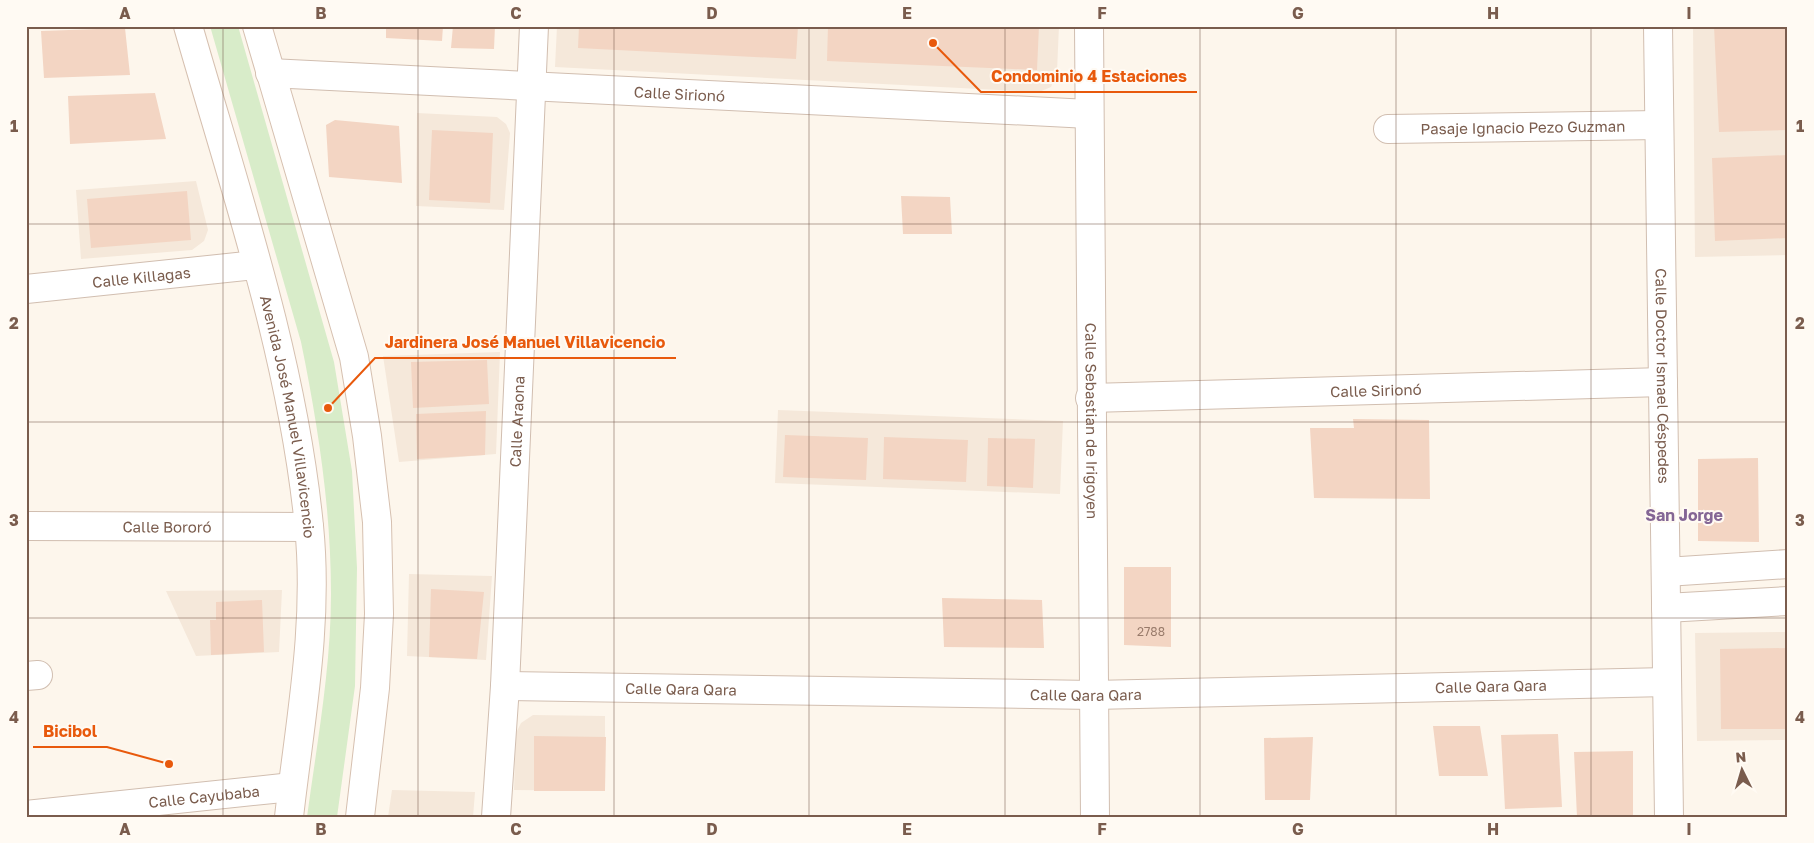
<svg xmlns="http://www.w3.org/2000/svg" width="1814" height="843" viewBox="0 0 1814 843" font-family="'Golos Text',sans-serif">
  <rect width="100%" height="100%" fill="#fdf6ec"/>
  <path fill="#f5e8da" d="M 557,26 L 1059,26 L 1057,71 L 1051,87 L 1039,92 L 555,67 Z
    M 1693,26 L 1788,26 L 1788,255 L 1695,257 Z
    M 417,113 L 497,117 L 506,124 L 510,133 L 504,210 L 416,206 Z
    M 196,181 L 208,230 L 204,241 L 192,250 L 81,259 L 76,190 Z
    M 500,352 L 496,454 L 399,462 L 383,356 Z
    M 778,410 L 1063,421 L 1060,494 L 775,483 Z
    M 409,574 L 492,576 L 486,660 L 407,656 Z
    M 282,590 L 279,652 L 196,656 L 166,591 Z
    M 1788,632 L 1788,740 L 1697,741 L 1695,633 Z
    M 533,715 L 605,716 L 605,791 L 514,790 L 516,733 L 521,723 Z
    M 392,790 L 475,792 L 473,817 L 388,817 Z"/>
  <path fill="#d8ecc9" d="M 210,26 L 238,26 L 334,362 L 352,471 L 357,568 L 355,686 L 337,817 L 307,817 C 317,743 331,668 331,594 C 331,509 318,425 301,342 Z"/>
  <path fill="#f3d5c3" d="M 386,26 L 443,26 L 442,41 L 386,38 Z
    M 453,26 L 495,26 L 494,49 L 451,48 Z
    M 579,26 L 798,26 L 796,59 L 578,48 Z
    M 828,26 L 1039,26 L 1037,70 L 827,61 Z
    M 1714,26 L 1788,26 L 1788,130 L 1719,132 Z
    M 125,28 L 130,75 L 44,78 L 41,31 Z
    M 155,93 L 166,139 L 70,144 L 68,96 Z
    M 335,120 L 399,126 L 402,183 L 329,177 L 326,125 Z
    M 432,130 L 493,133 L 490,203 L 429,200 Z
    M 1788,155 L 1788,238 L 1715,241 L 1712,158 Z
    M 187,191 L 191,240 L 91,248 L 87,199 Z
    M 901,196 L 950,197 L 952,234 L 903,234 Z
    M 487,360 L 489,404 L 413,408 L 411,362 Z
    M 486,411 L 485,455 L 417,459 L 416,414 Z
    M 1353,419 L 1429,420 L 1430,499 L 1314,498 L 1310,428 L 1354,428 Z
    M 785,435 L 868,438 L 866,480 L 783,477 Z
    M 884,437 L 968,440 L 966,482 L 883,479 Z
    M 988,438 L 1035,439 L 1033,488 L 987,486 Z
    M 1758,458 L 1759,542 L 1698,541 L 1698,459 Z
    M 1124,567 L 1171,567 L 1171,647 L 1124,645 Z
    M 431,589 L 484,592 L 477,659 L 429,657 Z
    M 942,598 L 1042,600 L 1044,648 L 944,647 Z
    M 262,600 L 264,652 L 211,655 L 210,620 L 216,620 L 216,602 Z
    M 1788,648 L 1788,729 L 1721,729 L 1720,649 Z
    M 1433,726 L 1480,726 L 1488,776 L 1439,776 Z
    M 1558,734 L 1562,807 L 1505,809 L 1501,735 Z
    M 534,736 L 606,737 L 605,791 L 534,791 Z
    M 1313,737 L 1310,800 L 1265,800 L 1264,738 Z
    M 1633,751 L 1633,817 L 1577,817 L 1574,752 Z"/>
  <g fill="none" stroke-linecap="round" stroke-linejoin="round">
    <g stroke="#d1beb0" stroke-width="30">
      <g id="street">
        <path id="s1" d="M 1089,26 L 1095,817"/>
        <path id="s2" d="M 1658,26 L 1669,817"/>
        <path id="s3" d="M 270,73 L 1089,114"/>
        <path id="s4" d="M 1388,129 L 1659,125"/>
        <path id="s5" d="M 26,289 L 256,265"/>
        <path id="s6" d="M 1090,398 L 1663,382"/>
        <path id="s7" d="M 26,526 L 309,527"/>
        <path d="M 1666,572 L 1788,564"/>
        <path d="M 1666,608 L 1788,601"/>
        <path d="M 26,676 L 38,675"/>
        <path id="s8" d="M 505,686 L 1093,695 L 1667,682"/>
        <path id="s9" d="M 26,815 L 292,787"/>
        <path id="s10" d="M 496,817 L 505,686 L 534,26"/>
      </g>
    </g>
    <g stroke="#d6c0b0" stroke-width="30">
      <g id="secondary">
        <path id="s11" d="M 188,26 C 235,190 292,355 309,526 C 319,624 300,720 289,817"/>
        <path d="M 257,26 L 354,357 L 367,436 L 377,522 L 379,614 L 375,688 L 360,817"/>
      </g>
    </g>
    <use href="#street" stroke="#fff" stroke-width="28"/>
    <use href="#secondary" stroke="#fff" stroke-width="28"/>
  </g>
  <path fill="none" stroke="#7a5c4d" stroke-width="1" stroke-opacity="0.55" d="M 223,26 L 223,817M 418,26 L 418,817M 614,26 L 614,817M 809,26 L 809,817M 1005,26 L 1005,817M 1200,26 L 1200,817M 1396,26 L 1396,817M 1591,26 L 1591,817M 26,224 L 1788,224M 26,422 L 1788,422M 26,618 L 1788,618"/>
  <g text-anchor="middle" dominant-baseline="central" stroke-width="4" stroke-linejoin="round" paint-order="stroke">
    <g font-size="12" fill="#987a6a">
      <text x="1151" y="631">2788</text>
    </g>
    <g font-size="15" fill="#7a5c4d" stroke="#fffaf3">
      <text stroke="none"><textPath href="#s3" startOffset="410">Calle Sirionó</textPath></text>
      <text stroke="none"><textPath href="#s4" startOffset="135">Pasaje Ignacio Pezo Guzman</textPath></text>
      <text stroke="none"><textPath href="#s5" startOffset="116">Calle Killagas</textPath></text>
      <text stroke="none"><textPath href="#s2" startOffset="350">Calle Doctor Ismael Céspedes</textPath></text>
      <text stroke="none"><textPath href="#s6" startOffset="286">Calle Sirionó</textPath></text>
      <text stroke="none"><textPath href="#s11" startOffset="404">Avenida José Manuel Villavicencio</textPath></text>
      <text stroke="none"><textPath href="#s10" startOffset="396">Calle Araona</textPath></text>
      <text stroke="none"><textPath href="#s1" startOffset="395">Calle Sebastian de Irigoyen</textPath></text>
      <text stroke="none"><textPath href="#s7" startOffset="141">Calle Bororó</textPath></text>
      <text stroke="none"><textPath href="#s8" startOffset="986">Calle Qara Qara</textPath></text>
      <text stroke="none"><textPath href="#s8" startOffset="176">Calle Qara Qara</textPath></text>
      <text stroke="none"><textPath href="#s8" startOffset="581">Calle Qara Qara</textPath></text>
      <text stroke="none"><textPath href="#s9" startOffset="179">Calle Cayubaba</textPath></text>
    </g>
    <g font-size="16" font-weight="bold" fill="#846695" stroke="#fffaf3">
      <text x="1684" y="515">San Jorge</text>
    </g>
  </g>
  <path fill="none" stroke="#e8590c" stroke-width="2" d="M933 43L981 92H1197M328 408L375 358H676M169 764L107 747H33"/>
  <g fill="#e8590c" stroke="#fffaf3" stroke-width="2">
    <circle cx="933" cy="43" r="5"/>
    <circle cx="328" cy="408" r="5"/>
    <circle cx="169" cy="764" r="5"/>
  </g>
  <g font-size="16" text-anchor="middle" font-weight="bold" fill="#e8590c" stroke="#fffaf3" stroke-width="4" stroke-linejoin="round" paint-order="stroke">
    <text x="1089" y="82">Condominio 4 Estaciones</text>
    <text x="525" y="348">Jardinera José Manuel Villavicencio</text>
    <text x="70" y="737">Bicibol</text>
  </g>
  <rect width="1814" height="843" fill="none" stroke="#fffaf3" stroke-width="55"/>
  <g transform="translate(1742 770) rotate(355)" stroke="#fffaf3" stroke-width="4" paint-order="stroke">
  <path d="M0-4L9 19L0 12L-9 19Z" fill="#7a5c4d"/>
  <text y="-8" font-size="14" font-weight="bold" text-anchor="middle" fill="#7a5c4d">N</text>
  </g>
  <rect x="28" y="28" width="1758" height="788" fill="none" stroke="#7a5c4d" stroke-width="2"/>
  <g font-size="16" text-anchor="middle" font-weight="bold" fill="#7a5c4d">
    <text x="125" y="19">A</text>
    <text x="321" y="19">B</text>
    <text x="516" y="19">C</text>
    <text x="712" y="19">D</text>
    <text x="907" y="19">E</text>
    <text x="1102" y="19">F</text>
    <text x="1298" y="19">G</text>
    <text x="1493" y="19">H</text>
    <text x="1689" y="19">I</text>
    <text x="14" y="132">1</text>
    <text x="1800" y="132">1</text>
    <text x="14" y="329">2</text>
    <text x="1800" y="329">2</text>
    <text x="14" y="526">3</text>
    <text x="1800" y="526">3</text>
    <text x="14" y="723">4</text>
    <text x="1800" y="723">4</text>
    <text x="125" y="835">A</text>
    <text x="321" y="835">B</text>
    <text x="516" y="835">C</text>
    <text x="712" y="835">D</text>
    <text x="907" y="835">E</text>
    <text x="1102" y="835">F</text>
    <text x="1298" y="835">G</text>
    <text x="1493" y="835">H</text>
    <text x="1689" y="835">I</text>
  </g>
</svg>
